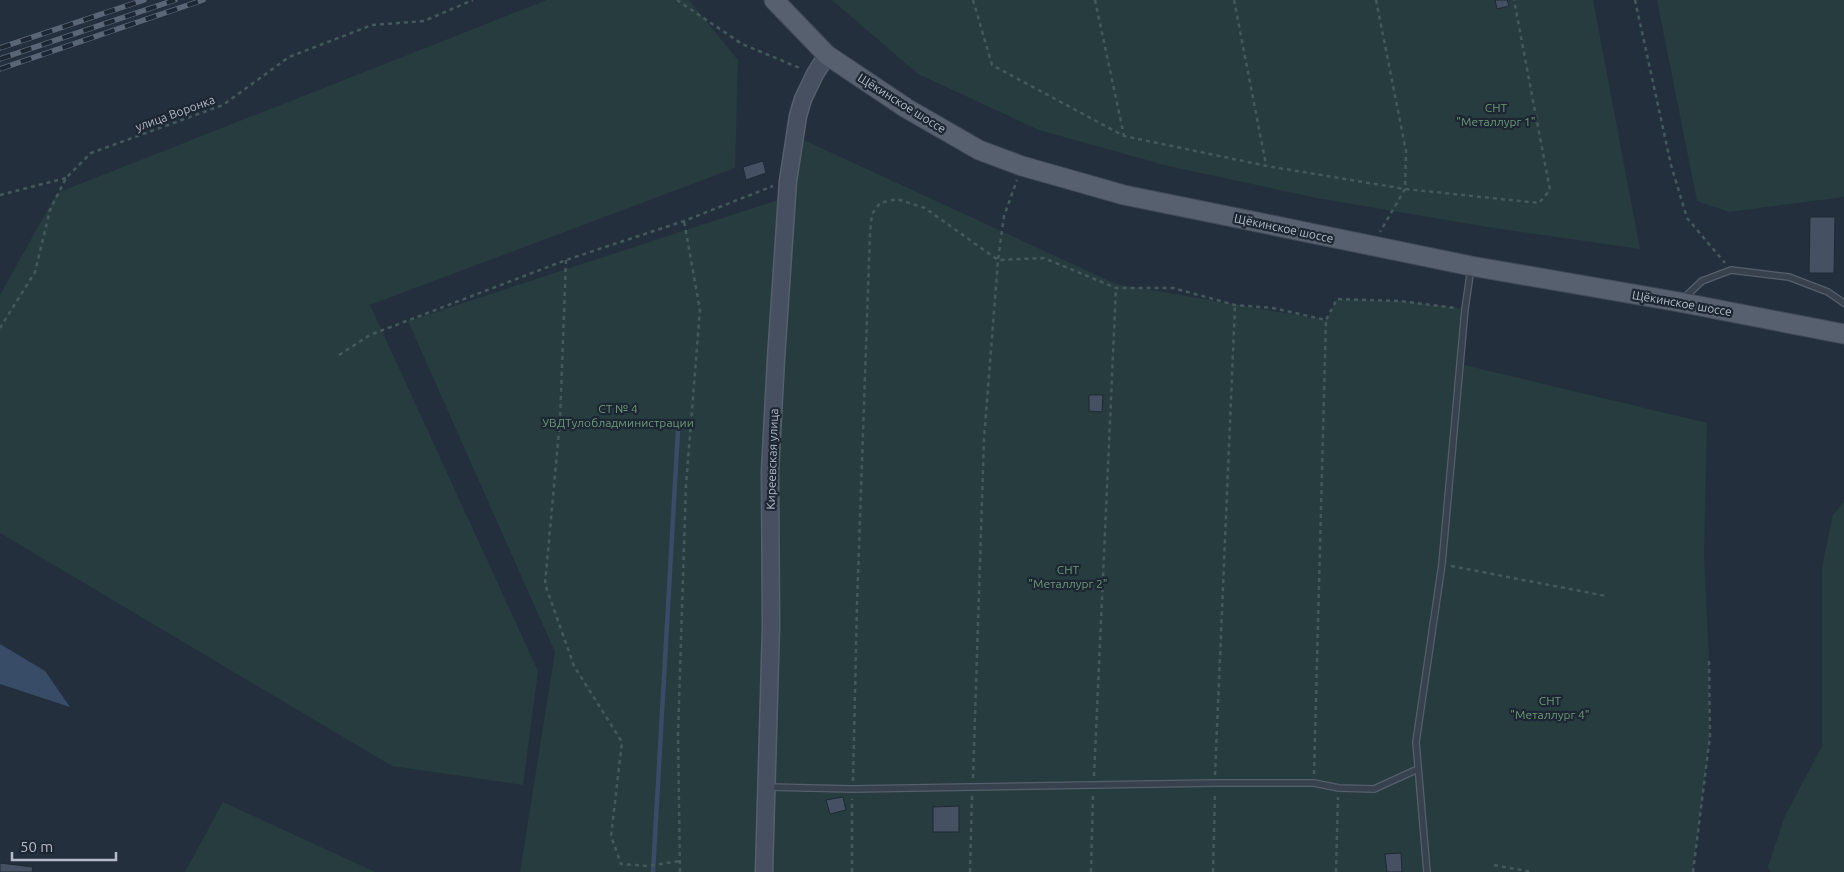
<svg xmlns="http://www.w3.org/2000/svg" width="1844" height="872" viewBox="0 0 1844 872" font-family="Ubuntu,sans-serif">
  <rect width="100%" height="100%" fill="#242f3e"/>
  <path fill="#263c3f" d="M 547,0 L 689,0 L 738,60 L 735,168 L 370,305 L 538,671 L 523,785 L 392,766 L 0,533 L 0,295 L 57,193 Z
    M 832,0 L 1593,0 L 1640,249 L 1487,227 L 1317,198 L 1168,166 L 1039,130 L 918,74 Z
    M 1657,0 L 1844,0 L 1844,197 L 1729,212 L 1697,201 Z
    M 795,136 L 1116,284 L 1326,320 L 1337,299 L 1401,301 L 1465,309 L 1460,364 L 1707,423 L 1704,555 L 1709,659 L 1710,736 L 1693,872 L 520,872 L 555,652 L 408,321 L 787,197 Z
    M 1844,502 L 1844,872 L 1771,872 L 1768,867 L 1785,816 L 1822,746 L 1822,567 L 1833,515 Z
    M 223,802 L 375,872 L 185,872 Z"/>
  <path fill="#394c67" d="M 0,644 L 45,671 L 70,707 L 0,684 Z"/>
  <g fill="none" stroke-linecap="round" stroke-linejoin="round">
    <path stroke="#394c67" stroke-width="4.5" d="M 653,872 L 678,430"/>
  </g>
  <path fill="#455162" stroke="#1f2835" d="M 1495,0 L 1507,0 L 1509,6 L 1497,9 Z
    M 763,161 L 766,173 L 746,180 L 743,167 Z
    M 1810,217 L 1835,217 L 1834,273 L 1809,273 Z
    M 1089,395 L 1103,395 L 1102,412 L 1089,411 Z
    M 843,797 L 846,810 L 830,814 L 826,800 Z
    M 959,806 L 959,832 L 933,832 L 933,807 Z
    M 1401,853 L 1402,872 L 1387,872 L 1385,854 Z
    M 0,863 L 33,867 L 32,872 L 0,872 Z"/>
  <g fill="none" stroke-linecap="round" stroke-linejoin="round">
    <g stroke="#565f6c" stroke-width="8">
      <path id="lane" d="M 1684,298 L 1702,281 L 1731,270 L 1789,277 L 1828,292 L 1844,303
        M 768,787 L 852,789 L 1215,783 L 1314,783 L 1339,788 L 1374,789 L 1418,769
        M 1427,872 L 1416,742 L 1442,564 L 1465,309 L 1471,268"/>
    </g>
    <g stroke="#565f6c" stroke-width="19">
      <path id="secondary" d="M 764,872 L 771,626 L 770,471 L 776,359 L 788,181 L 798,116 L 803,99 L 815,74 L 827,55"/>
    </g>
    <g stroke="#414a57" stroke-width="21">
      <path id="primary" d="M 774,0 L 827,55 L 906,108 L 979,150 L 1022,166 L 1124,195 L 1252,221 L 1471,266 L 1679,302 L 1844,334"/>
    </g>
    <path stroke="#44595c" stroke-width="2.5" stroke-dasharray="4 4" stroke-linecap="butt" d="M 677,0 L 742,44 L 802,69
      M 973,0 L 992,65 L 1124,136 L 1267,166 L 1405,189 L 1539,203 L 1550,190 L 1514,0
      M 1095,0 L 1124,136
      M 1234,0 L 1266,165
      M 1376,0 L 1406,151 L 1405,189 L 1380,232
      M 1635,0 L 1671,165 L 1687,218 L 1725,263
      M 0,195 L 66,178
      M 566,260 L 560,420 L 545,584 L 574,666 L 622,742 L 611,836 L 621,864 L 648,866 L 680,861
      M 0,328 L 35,272 L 50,210 L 66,178 L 91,153 L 223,105 L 289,57 L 372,25 L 424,21 L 473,0
      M 339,355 L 370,335 L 566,260 L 684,221 L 773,186
      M 1451,566 L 1606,596
      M 1314,774 L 1326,320
      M 1215,775 L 1235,305
      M 1094,776 L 1116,288
      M 973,778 L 984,439 L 998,260 L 1004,216 L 1017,180
      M 853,781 L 857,604 L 870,233 L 872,214 L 880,203 L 897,199 L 925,208 L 998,260 L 1044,258 L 1116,288 L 1173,288 L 1235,305 L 1273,308 L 1326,320 L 1337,299 L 1401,301 L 1455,308
      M 1494,865 L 1532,872
      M 680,872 L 678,734 L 686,485 L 700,310 L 684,221
      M 852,872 L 852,799
      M 970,872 L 972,796
      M 1091,872 L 1093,794
      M 1213,872 L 1215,793
      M 1336,872 L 1338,797
      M 1693,872 L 1710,736 L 1709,659"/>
    <use href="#lane" stroke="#38414e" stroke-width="5.5"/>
    <use href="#secondary" stroke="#465061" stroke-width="16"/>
    <use href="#primary" stroke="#56606e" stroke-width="19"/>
    <g stroke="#5a6575" stroke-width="5.5">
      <path id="rail" d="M 0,48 L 144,0
        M 0,59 L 175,0
        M 0,69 L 203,0"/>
    </g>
    <use href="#rail" stroke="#1d2633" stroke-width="4" stroke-dasharray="11" stroke-linecap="butt"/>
  </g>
  <g text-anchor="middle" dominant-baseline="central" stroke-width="4.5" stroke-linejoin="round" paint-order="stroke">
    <g font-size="12" fill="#b4bcc9" stroke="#1d2633">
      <text transform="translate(902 103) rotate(32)">Щёкинское шоссе</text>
      <text transform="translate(175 113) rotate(-20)">улица Воронка</text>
      <text transform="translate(1284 228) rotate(12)">Щёкинское шоссе</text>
      <text transform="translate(1682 303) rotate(10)">Щёкинское шоссе</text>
      <text transform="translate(772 459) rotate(-88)">Киреевская улица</text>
    </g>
    <g font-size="12" fill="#6b9a76" stroke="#1d2633">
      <text x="1496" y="107">СНТ<tspan x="1496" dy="14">"Металлург 1"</tspan></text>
      <text x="618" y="408">СТ № 4<tspan x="618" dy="14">УВДТулобладминистрации</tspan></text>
      <text x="1068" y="569">СНТ<tspan x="1068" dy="14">"Металлург 2"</tspan></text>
      <text x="1550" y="700">СНТ<tspan x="1550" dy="14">"Металлург 4"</tspan></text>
    </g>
  </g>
  <path d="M12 852v8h104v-8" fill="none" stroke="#b4bcc9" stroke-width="2.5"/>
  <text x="20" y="852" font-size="15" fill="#b4bcc9" stroke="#1d2633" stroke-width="4" paint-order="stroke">50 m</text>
</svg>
